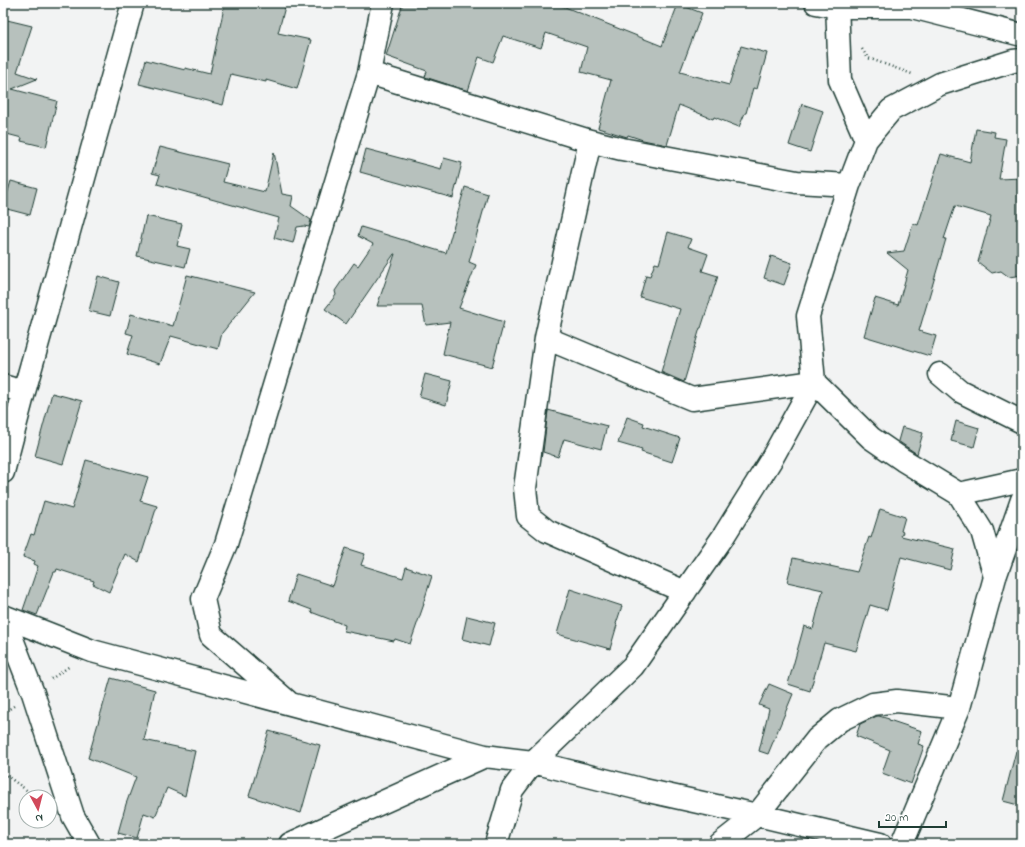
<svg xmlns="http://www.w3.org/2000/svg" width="1025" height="847" viewBox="0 0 1025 847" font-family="'Indie Flower',sans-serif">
  <rect width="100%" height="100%" fill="#f2f3f3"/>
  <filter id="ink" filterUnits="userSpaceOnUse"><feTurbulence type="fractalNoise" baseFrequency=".025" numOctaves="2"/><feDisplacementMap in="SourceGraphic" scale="8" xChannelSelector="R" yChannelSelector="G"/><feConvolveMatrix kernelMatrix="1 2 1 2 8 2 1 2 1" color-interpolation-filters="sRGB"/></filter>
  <g filter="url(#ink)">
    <path fill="#b7c1bd" stroke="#1f3d34" d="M 225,3 L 286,3 L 278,33 L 311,40 L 297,89 L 266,80 L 266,82 L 231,74 L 223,105 L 139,84 L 146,60 L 185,70 L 185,68 L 210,74 Z
      M 403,3 L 555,3 L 662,46 L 678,4 L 702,13 L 680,72 L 729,85 L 741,46 L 767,53 L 757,89 L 753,88 L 746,113 L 745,113 L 739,127 L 714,117 L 713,119 L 679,105 L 667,145 L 643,140 L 628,135 L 627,137 L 598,128 L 611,80 L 581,72 L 587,47 L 546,33 L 541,48 L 503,36 L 493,62 L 479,57 L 468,91 L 425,77 L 427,71 L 386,56 Z
      M 3,19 L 32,26 L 17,72 L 37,79 L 12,89 L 57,101 L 46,147 L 21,141 L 22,138 L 3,133 Z
      M 802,104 L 823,111 L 810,152 L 789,145 Z
      M 976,129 L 995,132 L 994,137 L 1006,139 L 999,179 L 1022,178 L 1022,275 L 1009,277 L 1001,271 L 992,273 L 978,262 L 991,216 L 955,206 L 944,239 L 946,239 L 919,331 L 936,336 L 930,356 L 864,336 L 875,298 L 898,305 L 908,270 L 887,253 L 904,251 L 913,223 L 918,225 L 941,154 L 970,162 Z
      M 160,147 L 228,164 L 223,182 L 265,192 L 274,152 L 282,194 L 293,196 L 291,206 L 311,220 L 309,227 L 304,226 L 297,227 L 293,243 L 274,238 L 279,218 L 157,184 L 160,175 L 152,173 Z
      M 366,149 L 441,169 L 444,158 L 462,163 L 453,198 L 360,172 Z
      M 11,181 L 37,188 L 30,215 L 3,208 Z
      M 465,187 L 488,194 L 469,262 L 476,265 L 459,308 L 504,322 L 492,367 L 443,354 L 450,322 L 426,325 L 422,306 L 377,306 L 395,254 L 394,254 L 346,324 L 325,309 L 336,295 L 335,291 L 354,263 L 358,266 L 373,244 L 358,236 L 361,227 L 446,253 Z
      M 146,216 L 182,224 L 177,246 L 190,249 L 185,267 L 137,256 Z
      M 668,232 L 691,239 L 688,247 L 708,254 L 702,271 L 718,276 L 701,328 L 700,328 L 684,382 L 661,372 L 680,309 L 640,297 L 646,275 L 650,276 L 655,263 L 659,264 Z
      M 771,256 L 792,263 L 784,285 L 764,278 Z
      M 187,275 L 255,292 L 222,333 L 218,349 L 171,336 L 160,364 L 127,354 L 133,335 L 126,333 L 131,314 L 173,326 Z
      M 98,276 L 119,282 L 110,316 L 89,311 Z
      M 425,374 L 452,381 L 446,405 L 419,397 Z
      M 52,393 L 82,401 L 63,464 L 35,456 Z
      M 548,410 L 607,426 L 601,449 L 564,439 L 558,457 L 543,452 Z
      M 627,417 L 644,423 L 643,426 L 680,438 L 672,462 L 641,452 L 642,450 L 618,443 Z
      M 956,421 L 979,428 L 974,447 L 951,441 Z
      M 902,427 L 923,433 L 917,454 L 898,441 Z
      M 86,460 L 148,477 L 140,501 L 157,506 L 139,562 L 125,554 L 109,592 L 93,584 L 94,581 L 57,569 L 56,572 L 54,572 L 37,615 L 23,610 L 38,566 L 34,564 L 35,561 L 23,557 L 31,534 L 34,535 L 44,501 L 72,509 Z
      M 880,509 L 905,517 L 901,531 L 903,532 L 901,536 L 955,549 L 950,570 L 901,557 L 887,610 L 870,605 L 856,651 L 824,643 L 810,691 L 788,684 L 804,626 L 813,629 L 823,590 L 787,582 L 793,558 L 857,572 L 869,537 L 871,538 Z
      M 346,548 L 365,554 L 361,565 L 403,578 L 406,567 L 432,576 L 423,604 L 424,604 L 410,644 L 395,639 L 394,641 L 344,631 L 345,625 L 311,612 L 312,610 L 288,601 L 296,574 L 333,586 Z
      M 570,589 L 622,606 L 616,624 L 617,625 L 610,649 L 557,634 Z
      M 467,616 L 495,623 L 489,646 L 462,639 Z
      M 111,678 L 155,690 L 144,740 L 195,751 L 185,796 L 167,788 L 155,817 L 144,813 L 137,838 L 118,833 L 126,804 L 136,777 L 88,758 Z
      M 769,684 L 793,694 L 768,754 L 759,751 L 769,709 L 759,705 Z
      M 877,716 L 879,716 L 889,719 L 889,720 L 922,731 L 918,744 L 924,746 L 911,784 L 882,773 L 890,750 L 856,736 L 860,724 Z
      M 269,731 L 320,745 L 301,813 L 249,796 Z
      M 1016,751 L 1022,752 L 1022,806 L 1003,801 Z"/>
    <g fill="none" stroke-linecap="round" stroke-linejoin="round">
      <g stroke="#1f3d34" stroke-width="25">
        <path id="minor" d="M 816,3 L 838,7 L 912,7 L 1022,35
          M 837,3 L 840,80 L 866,140
          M 369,73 L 590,141 L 622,149 L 797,182 L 849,185
          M 590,141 L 546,338 L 525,488 L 528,516 L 547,531 L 685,592
          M 546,338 L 692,399 L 814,382 L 871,438 L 903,460 L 959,494 L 1022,480
          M 940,374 L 960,391 L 1022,422
          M 3,386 L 24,392
          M 3,472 L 24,392 L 133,3
          M 959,494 L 982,531 L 995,577
          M 3,616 L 92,651 L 485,756 L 533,762 L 644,790 L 757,815 L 880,844
          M 3,616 L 33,693 L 73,816 L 89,844
          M 287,701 L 211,635 L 203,599 L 226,544 L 369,73 L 383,3
          M 290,844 L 485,756
          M 496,844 L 512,790 L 533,762 L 633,666 L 723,537 L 771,460 L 814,382 L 808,316 L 849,185 L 866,140 L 891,110 L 940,84 L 1013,61 L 1022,60
          M 720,844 L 757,815 L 817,739 L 840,720 L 873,704 L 897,701 L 959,708
          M 902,844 L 959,708 L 995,577 L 1022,500"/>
      </g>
      <path stroke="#1f3d34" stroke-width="2.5" stroke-dasharray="1 3" stroke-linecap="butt" d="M 862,49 L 868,58 L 912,74
        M 51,679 L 70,666
        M 3,713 L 14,706
        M 3,773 L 36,797"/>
      <use href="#minor" stroke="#fff" stroke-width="22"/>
    </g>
  </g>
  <rect width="1025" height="847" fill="none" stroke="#fff" stroke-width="16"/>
  <rect x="8" y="8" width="1009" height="831" fill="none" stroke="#1f3d34" stroke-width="1.5" filter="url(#ink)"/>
  <g transform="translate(38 809) rotate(173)"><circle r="19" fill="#ffffff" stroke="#a5b1ae"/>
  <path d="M0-3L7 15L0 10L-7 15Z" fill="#d1495b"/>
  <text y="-6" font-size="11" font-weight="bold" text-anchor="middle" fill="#1f3d34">N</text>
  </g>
  <path d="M879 821v6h67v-6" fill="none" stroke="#1f3d34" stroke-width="2"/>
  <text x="885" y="821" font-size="12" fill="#1f3d34" stroke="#ffffff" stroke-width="3" paint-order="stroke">20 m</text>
</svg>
